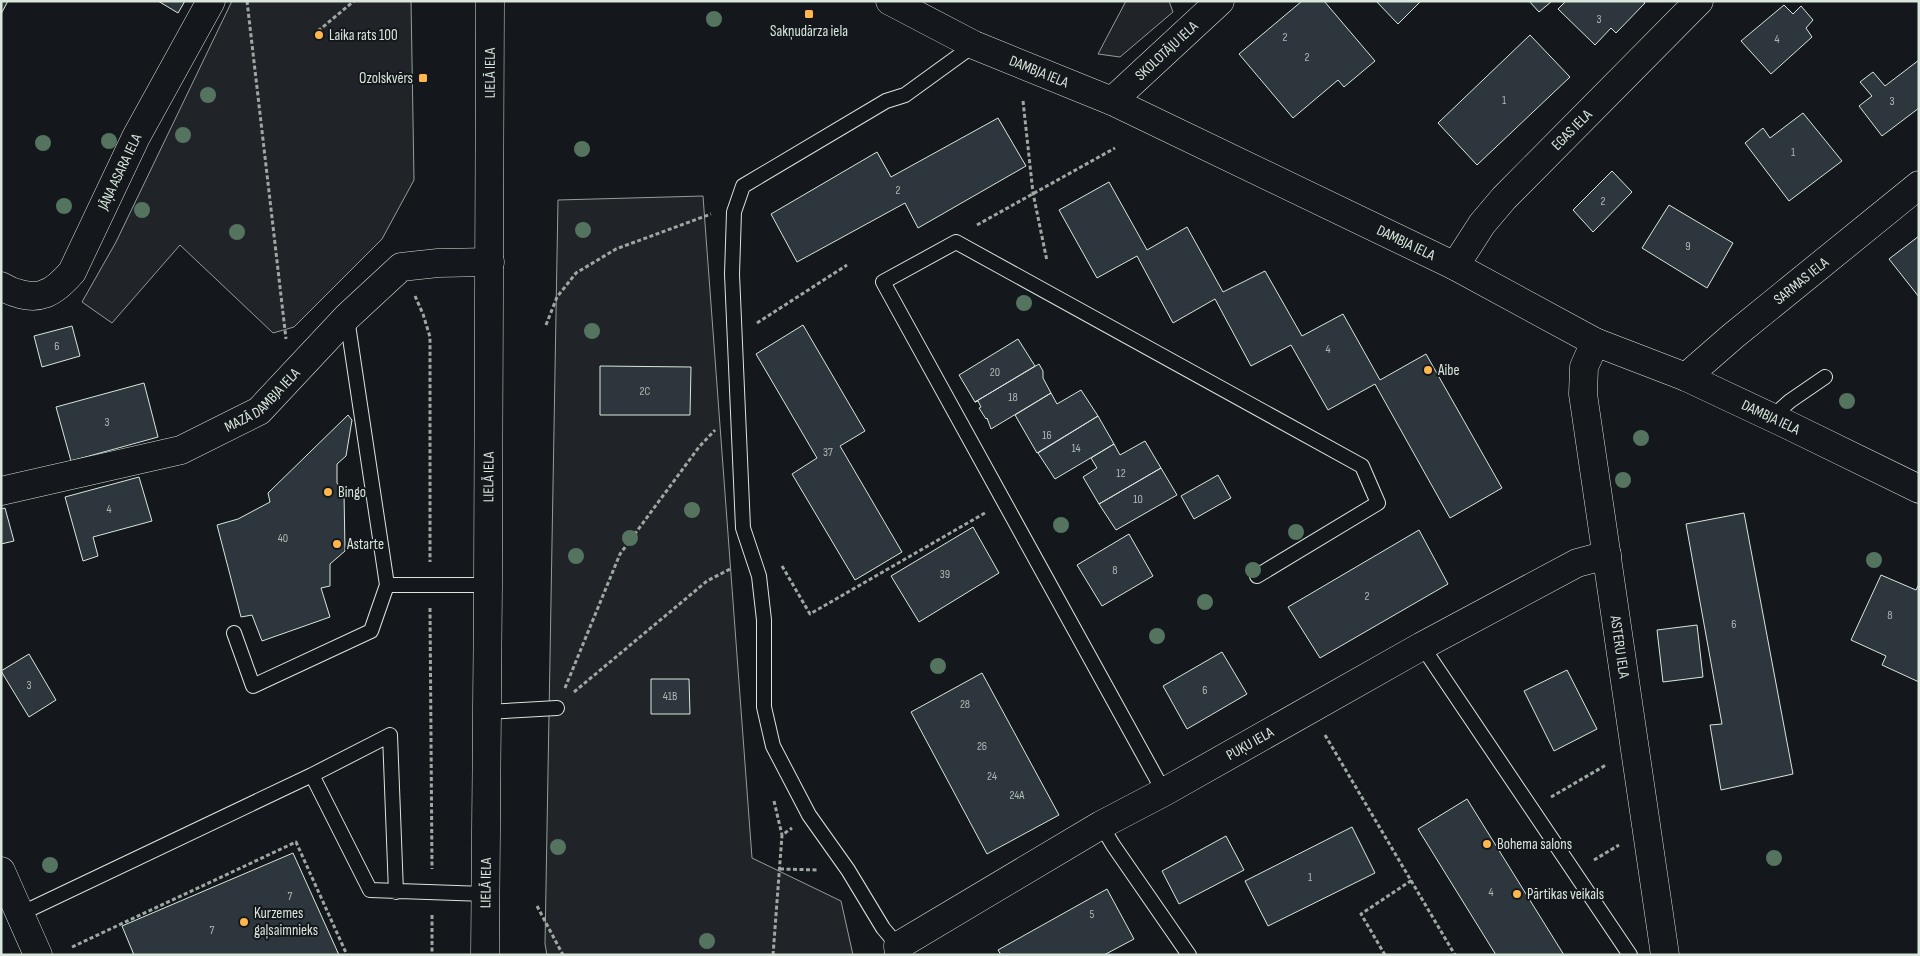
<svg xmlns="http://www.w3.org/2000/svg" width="1920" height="956" viewBox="0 0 1920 956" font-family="'Sofia Sans Condensed',sans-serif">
  <rect width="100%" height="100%" fill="#14181c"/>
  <path fill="#202428" stroke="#939e99" d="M 232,1 L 411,1 L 414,180 L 382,239 L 294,327 L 273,333 L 180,245 L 112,323 L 82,302 L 116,242 Z
    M 1126,1 L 1169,1 L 1173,12 L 1120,57 L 1098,54 Z
    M 703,196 L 752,858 L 841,901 L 853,955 L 547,955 L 545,944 L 558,200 Z"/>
  <path fill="#2c363c" stroke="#d8e6dc" d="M 1,1 L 8,1 L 1,14 Z
    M 158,1 L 185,1 L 178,13 Z
    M 1302,1 L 1324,1 L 1375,61 L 1344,87 L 1338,80 L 1293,118 L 1239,54 Z
    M 1376,1 L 1421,1 L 1398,24 Z
    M 1529,1 L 1552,1 L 1539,12 Z
    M 1566,1 L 1643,1 L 1645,3 L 1616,33 L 1611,28 L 1595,45 L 1558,9 Z
    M 1784,5 L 1793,14 L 1801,6 L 1813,20 L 1806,28 L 1812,37 L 1771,74 L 1741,41 Z
    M 1530,35 L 1570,77 L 1477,165 L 1438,123 Z
    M 1919,60 L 1919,108 L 1882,136 L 1859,106 L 1872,96 L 1860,82 L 1873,72 L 1885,86 Z
    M 1803,113 L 1842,161 L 1789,201 L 1745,143 L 1763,128 L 1770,138 Z
    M 998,118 L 1026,166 L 918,228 L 905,203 L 797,262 L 771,214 L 877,152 L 891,177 Z
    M 1612,171 L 1632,192 L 1593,232 L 1573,210 Z
    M 1109,182 L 1147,250 L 1187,227 L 1223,292 L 1265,271 L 1302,336 L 1343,314 L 1380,380 L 1426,354 L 1502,488 L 1450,518 L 1375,384 L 1328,410 L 1291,345 L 1251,366 L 1215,299 L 1173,323 L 1137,256 L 1097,278 L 1059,210 Z
    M 1669,205 L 1733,243 L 1707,288 L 1642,248 Z
    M 1919,236 L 1919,297 L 1889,259 Z
    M 803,325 L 865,431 L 840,446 L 902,552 L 855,580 L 792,474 L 817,458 L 756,354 Z
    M 72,326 L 80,356 L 42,367 L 34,336 Z
    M 1018,339 L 1035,366 L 975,402 L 959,375 Z
    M 1039,364 L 1043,371 L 1043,378 L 1051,393 L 991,429 L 987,418 L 986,419 L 979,408 L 981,407 L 978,401 L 975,402 Z
    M 600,366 L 691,367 L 690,415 L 600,415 Z
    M 144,383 L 158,437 L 71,461 L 56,407 Z
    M 1081,390 L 1098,416 L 1037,453 L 1015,415 L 1051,393 L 1057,404 Z
    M 348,415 L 352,420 L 346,456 L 337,464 L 337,483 L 344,492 L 345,551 L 330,564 L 330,586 L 321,588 L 330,617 L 262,641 L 252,615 L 241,617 L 217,525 L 238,519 L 270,502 L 268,493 Z
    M 1098,416 L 1114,444 L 1055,479 L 1038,453 Z
    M 1145,441 L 1161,468 L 1099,504 L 1083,477 L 1097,468 L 1091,458 L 1114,444 L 1120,455 Z
    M 1161,468 L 1177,495 L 1116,530 L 1099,504 Z
    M 1218,475 L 1231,498 L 1194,519 L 1181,496 Z
    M 139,477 L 152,521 L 93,537 L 98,556 L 83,561 L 65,497 Z
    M 5,508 L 14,541 L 1,544 L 1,509 Z
    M 1744,513 L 1793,774 L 1721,790 L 1710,725 L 1722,724 L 1686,524 Z
    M 973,527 L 999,573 L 919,622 L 891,576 Z
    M 1419,530 L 1448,584 L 1320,658 L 1288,607 Z
    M 1129,534 L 1153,576 L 1102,606 L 1077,565 Z
    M 1881,575 L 1916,590 L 1919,584 L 1919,682 L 1882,665 L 1886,656 L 1851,640 Z
    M 1697,625 L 1703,677 L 1663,682 L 1657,630 Z
    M 1222,652 L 1247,694 L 1187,729 L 1163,686 Z
    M 29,654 L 56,700 L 29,717 L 1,671 Z
    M 1567,670 L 1597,729 L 1554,751 L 1524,691 Z
    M 982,673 L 1059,815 L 987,854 L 911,712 Z
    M 651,679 L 689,679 L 690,714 L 651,714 Z
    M 1467,799 L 1564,955 L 1496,955 L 1418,829 Z
    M 1352,827 L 1375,873 L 1268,926 L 1245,881 Z
    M 1226,836 L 1244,870 L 1179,904 L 1162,871 Z
    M 293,853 L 339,955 L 134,955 L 122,926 Z
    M 1107,889 L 1134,939 L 1104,955 L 1001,955 L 998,950 Z"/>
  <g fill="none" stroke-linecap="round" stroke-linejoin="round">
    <g stroke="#d8e6dc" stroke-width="16">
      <path id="service" d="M 1772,417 L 1790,401 L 1825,377
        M 387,585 L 488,585
        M 234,633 L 253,686 L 371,631 L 387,585 L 347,318
        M 1422,646 L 1630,955
        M 486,712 L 557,708
        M 312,775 L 390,735 L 396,892
        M 1164,792 L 883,282 L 956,242 L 1362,466 L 1378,503 L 1257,576
        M 1101,825 L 1113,845 L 1189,955
        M 20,914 L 312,775 L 370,890 L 485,894
        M 898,946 L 883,928 L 848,870 L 809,815 L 773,746 L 764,707 L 764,620 L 759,576 L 743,528 L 732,274 L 734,212 L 743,186 L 886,101 L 905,95 L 974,45"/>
    </g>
    <g stroke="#d8e6dc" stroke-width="29">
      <g id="minor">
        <path id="s1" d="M 1112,101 L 1220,1"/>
        <path id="s2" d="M 1455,266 L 1482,224 L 1504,198 L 1699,1"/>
        <path id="s3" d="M 1,286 C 12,293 31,299 44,294 C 54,291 65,280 72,272 L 136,137 L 211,1"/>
        <path id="s4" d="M 1686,377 L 1733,336 L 1919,185"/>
        <path id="s5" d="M 1,491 L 181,450 L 259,411 L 347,317 L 401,267 L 438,263 L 490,262"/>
        <path id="s6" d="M 899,955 L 898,946 L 1101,825 L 1164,792 L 1422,646 L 1577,563 L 1607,555"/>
      </g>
    </g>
    <g stroke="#d8e6dc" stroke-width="29">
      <g id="tertiary">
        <path id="s7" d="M 890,1 L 974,45 L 1112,101 L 1139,114 L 1455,266 L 1595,342 L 1686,377 L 1786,424 L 1919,489"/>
        <path id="s8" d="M 1595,342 L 1584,367 L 1583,394 L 1665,955"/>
        <path d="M 1,871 L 38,955"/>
      </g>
    </g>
    <g stroke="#d8e6dc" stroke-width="29">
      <g id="primary">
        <path id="s9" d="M 485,955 L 488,585 L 490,1"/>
      </g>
    </g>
    <path stroke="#9da8a2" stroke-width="3" stroke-dasharray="4 2.5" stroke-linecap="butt" d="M 247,1 L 286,339
      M 318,31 L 354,1
      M 1023,101 L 1033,193 L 1047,261
      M 977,225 L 1115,148
      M 415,296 L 423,314 L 430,337 L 430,562
      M 757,323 L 847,265
      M 546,325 L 557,297 L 576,273 L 616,249 L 711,214
      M 782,566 L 810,614 L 985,513
      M 430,608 L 432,869
      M 565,688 L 620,554 L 699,447 L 715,430
      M 574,692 L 707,581 L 732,568
      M 1325,735 L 1455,955
      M 1551,797 L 1606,765
      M 774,801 L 782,835
      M 1594,860 L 1619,845
      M 780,869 L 819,870
      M 537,906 L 563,955
      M 432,915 L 432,955
      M 72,947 L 296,842 L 347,955
      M 773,955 L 782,835 L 792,828
      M 1385,955 L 1361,914 L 1412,880"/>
    <use href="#service" stroke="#14181c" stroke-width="14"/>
    <use href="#minor" stroke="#14181c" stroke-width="28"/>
    <use href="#tertiary" stroke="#14181c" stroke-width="28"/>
    <use href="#primary" stroke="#14181c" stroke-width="28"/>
  </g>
  <g fill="#55745f">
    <circle cx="714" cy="19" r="8"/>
    <circle cx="208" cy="95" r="8"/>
    <circle cx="183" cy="135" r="8"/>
    <circle cx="109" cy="141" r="8"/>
    <circle cx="43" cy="143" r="8"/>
    <circle cx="582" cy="149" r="8"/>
    <circle cx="64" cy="206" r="8"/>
    <circle cx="142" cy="210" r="8"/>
    <circle cx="583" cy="230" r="8"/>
    <circle cx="237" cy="232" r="8"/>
    <circle cx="1024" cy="303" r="8"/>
    <circle cx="592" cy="331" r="8"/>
    <circle cx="1847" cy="401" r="8"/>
    <circle cx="1641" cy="438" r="8"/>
    <circle cx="1623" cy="480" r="8"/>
    <circle cx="692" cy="510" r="8"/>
    <circle cx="1061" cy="525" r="8"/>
    <circle cx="1296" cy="532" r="8"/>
    <circle cx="630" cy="538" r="8"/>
    <circle cx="576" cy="556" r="8"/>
    <circle cx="1874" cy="560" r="8"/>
    <circle cx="1253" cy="570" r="8"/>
    <circle cx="1205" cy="602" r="8"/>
    <circle cx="1157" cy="636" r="8"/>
    <circle cx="938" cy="666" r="8"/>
    <circle cx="558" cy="847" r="8"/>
    <circle cx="1774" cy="858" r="8"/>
    <circle cx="50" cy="865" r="8"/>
    <circle cx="707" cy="941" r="8"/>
  </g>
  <g fill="#ffb74d" stroke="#14181c" stroke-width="2">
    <rect x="804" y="9" width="10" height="10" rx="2.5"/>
    <circle cx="319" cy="35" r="5"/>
    <rect x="418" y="73" width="10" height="10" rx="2.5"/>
    <circle cx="1428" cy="370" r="5"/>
    <circle cx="328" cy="492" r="5"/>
    <circle cx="337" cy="544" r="5"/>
    <circle cx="1487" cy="844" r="5"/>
    <circle cx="1517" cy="894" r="5"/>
    <circle cx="244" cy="922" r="5"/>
  </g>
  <g text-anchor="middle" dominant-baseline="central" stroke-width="4" stroke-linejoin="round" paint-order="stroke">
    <g font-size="12" fill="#adbab4">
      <text x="1599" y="19">3</text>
      <text x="1285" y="37">2</text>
      <text x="1777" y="39">4</text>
      <text x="1307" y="57">2</text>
      <text x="1504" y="100">1</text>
      <text x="1892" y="101">3</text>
      <text x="1793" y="152">1</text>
      <text x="898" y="190">2</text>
      <text x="1603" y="201">2</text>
      <text x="1688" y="246">9</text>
      <text x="57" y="346">6</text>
      <text x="1328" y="349">4</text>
      <text x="995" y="372">20</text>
      <text x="645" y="391">2C</text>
      <text x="1013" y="397">18</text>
      <text x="107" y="422">3</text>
      <text x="1047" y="435">16</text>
      <text x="1076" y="448">14</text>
      <text x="828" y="452">37</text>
      <text x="1121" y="473">12</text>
      <text x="1138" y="499">10</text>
      <text x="109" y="509">4</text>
      <text x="283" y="538">40</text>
      <text x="1115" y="570">8</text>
      <text x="945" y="574">39</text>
      <text x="1367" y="596">2</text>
      <text x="1890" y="615">8</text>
      <text x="1734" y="624">6</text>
      <text x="29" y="685">3</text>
      <text x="1205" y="690">6</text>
      <text x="670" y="696">41B</text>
      <text x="965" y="704">28</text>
      <text x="982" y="746">26</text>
      <text x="992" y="776">24</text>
      <text x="1017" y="795">24A</text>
      <text x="1310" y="877">1</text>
      <text x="1491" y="892">4</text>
      <text x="290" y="896">7</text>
      <text x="1092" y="914">5</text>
      <text x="212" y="930">7</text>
    </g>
    <g font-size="15" fill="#d8e6dc" stroke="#14181c" text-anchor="start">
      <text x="809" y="31" text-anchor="middle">Sakņudārza iela</text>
      <text x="329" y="35">Laika rats 100</text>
      <text x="413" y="78" text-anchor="end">Ozolskvērs</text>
      <text x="1438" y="370">Aibe</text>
      <text x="338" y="492">Bingo</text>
      <text x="347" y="544">Astarte</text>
      <text x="1497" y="844">Bohema salons</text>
      <text x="1527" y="894">Pārtikas veikals</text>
      <text x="254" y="913">Kurzemes<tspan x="254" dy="17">gaļsaimnieks</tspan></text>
    </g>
    <g font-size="15" fill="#d8e6dc" stroke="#14181c">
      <text stroke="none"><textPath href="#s1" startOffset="74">SKOLOTĀJU IELA</textPath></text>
      <text stroke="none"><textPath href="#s7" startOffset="165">DAMBJA IELA</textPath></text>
      <text stroke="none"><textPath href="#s9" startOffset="882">LIELĀ IELA</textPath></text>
      <text stroke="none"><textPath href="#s2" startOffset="180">EGAS IELA</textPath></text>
      <text stroke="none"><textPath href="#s3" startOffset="192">JĀŅA ASARA IELA</textPath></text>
      <text stroke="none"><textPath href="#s7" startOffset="570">DAMBJA IELA</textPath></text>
      <text stroke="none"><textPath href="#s4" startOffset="150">SARMAS IELA</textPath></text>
      <text stroke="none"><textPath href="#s5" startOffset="281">MAZĀ DAMBJA IELA</textPath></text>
      <text stroke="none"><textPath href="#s7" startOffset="975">DAMBJA IELA</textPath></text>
      <text stroke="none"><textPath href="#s9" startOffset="478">LIELĀ IELA</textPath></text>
      <text stroke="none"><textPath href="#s8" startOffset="310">ASTERU IELA</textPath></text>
      <text stroke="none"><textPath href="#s6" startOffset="415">PUĶU IELA</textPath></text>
      <text stroke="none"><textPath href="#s9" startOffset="72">LIELĀ IELA</textPath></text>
    </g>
  </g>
  <rect width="1920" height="956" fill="none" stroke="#d8e6dc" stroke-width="5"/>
</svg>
